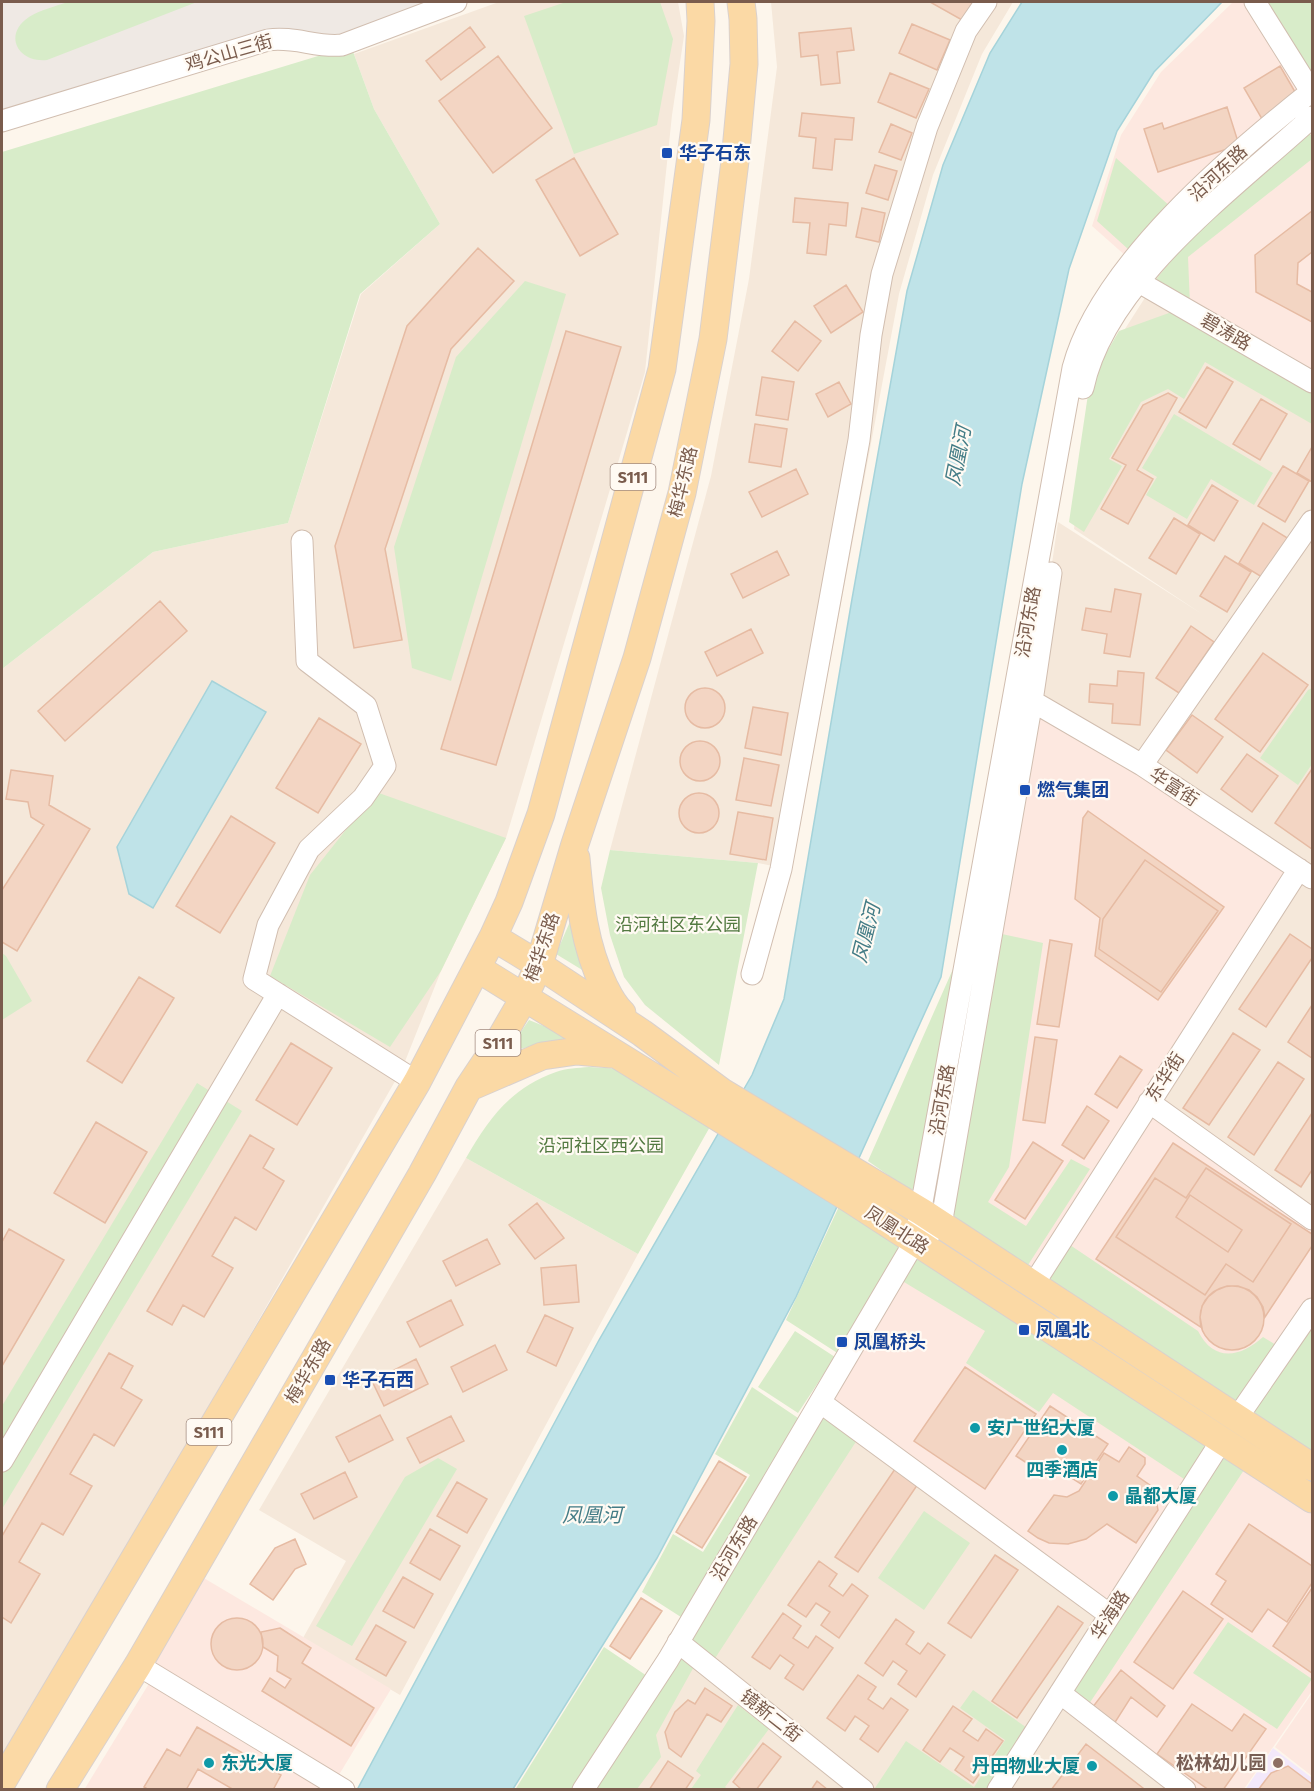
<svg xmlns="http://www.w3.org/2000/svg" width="1314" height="1791" viewBox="0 0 1314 1791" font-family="'Fira Sans','Noto Sans SC',sans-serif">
  <rect width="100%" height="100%" fill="#fdf6ec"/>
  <path fill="#f5e8da" d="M 499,2 L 678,2 L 684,36 L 672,115 L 645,372 L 506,838 L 441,971 L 402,1069 L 2,1769 L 2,669 L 153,552 L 288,523 L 361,294 L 440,224 L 374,109 L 354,54 Z
    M 771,2 L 1013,2 L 982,54 L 933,175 L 899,294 L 791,870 L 758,863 L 610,850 L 711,476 L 749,279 L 777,67 Z
    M 1148,293 L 1312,392 L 1312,877 L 1032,701 L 1058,522 L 1202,614 L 1074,529 L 1093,379 Z
    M 1299,870 L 1312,879 L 1312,1215 L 1154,1102 Z
    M 466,1158 L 638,1254 L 400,1695 L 303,1638 L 346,1561 L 259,1510 Z
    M 822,1405 L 1107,1615 L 997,1789 L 865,1789 L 681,1642 Z
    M 679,1644 L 858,1790 L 585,1790 Z
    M 1060,1695 L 1182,1790 L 1000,1790 Z"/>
  <path fill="#fde8e0" d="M 1233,2 L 1248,2 L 1305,93 L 1144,272 L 1092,226 L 1121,135 L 1161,72 Z
    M 1298,114 L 1312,133 L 1312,380 L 1147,284 L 1226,189 Z
    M 1032,702 L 1299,870 L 1033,1284 L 949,1186 Z
    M 1152,1112 L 1312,1226 L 1312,1297 L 1236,1407 L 1043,1282 Z
    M 916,1244 L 1220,1439 L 1109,1611 L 823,1402 Z
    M 1224,1441 L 1312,1498 L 1312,1691 L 1244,1789 L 1188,1789 L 1062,1693 Z
    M 192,1571 L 391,1689 L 334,1783 L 139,1665 Z
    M 153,1677 L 332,1790 L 84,1790 Z
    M 1312,1693 L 1312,1776 L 1275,1747 Z"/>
  <path fill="#efe9e4" d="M 2,2 L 453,2 L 341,44 L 294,38 L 2,115 Z"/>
  <path fill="#f3e8fa" d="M 1273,1748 L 1312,1778 L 1312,1789 L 1245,1790 Z"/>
  <path fill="#d8ecc9" d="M 68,2 L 197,2 L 47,60 C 17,63 3,34 29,17 C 40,10 56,6 68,2 Z
    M 566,2 L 660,2 L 673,39 L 657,125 L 574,154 L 524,16 Z
    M 1266,2 L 1312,2 L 1312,76 Z
    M 351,46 L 374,109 L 440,224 L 360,294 L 288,523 L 153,552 L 2,669 L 2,152 Z
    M 1299,118 L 1312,137 L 1312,159 L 1188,257 L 1190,305 L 1152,284 L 1228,192 Z
    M 1116,158 L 1190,224 L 1149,268 L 1097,221 Z
    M 525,281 L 566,294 L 451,681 L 412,668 L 394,547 L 456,357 Z
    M 1180,309 L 1312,386 L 1312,424 L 1205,362 L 1184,399 L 1168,389 L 1141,402 L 1109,459 L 1122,466 L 1084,532 L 1069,522 L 1090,381 L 1119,331 Z
    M 1174,414 L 1273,473 L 1254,505 L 1211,479 L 1187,519 L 1146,495 L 1157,477 L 1142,468 Z
    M 1312,688 L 1312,764 L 1298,785 L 1260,758 L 1308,690 Z
    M 376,792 L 506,838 L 441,971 L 390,1047 L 270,976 L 310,875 Z
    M 610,850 L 758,863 L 719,1065 L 645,1005 L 624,977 L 610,935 L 601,888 Z
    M 572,917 L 602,982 L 556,954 Z
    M 1002,934 L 1043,943 L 1009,1167 L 988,1202 L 1026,1226 L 1071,1159 L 1090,1169 L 1028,1265 L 941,1211 Z
    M 2,953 L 6,956 L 32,1001 L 2,1020 Z
    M 953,969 L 971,972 L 925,1201 L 868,1161 Z
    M 529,1020 L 571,1037 L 507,1052 Z
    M 589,1067 L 622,1069 L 711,1125 L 638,1254 L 466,1158 C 489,1118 511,1088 556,1072 C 566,1068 578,1068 589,1067 Z
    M 197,1083 L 242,1111 L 2,1509 L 2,1406 Z
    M 843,1198 L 911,1242 L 842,1356 L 786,1320 Z
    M 1070,1245 L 1198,1331 C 1214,1363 1241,1357 1263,1337 L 1276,1345 L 1237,1403 L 1047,1281 Z
    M 918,1248 L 1215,1440 L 1187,1481 L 1053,1393 L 1039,1412 L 966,1363 L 985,1331 L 899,1279 Z
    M 1312,1319 L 1312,1459 L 1245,1416 Z
    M 795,1331 L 835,1357 L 798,1413 L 758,1387 Z
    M 752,1387 L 804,1422 L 684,1619 L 642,1592 L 673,1534 L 703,1552 L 750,1475 L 715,1454 Z
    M 822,1408 L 859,1437 L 712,1663 L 686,1642 Z
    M 1223,1446 L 1248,1464 L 1089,1704 L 1068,1688 Z
    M 438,1458 L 457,1469 L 352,1646 L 316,1626 L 405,1477 Z
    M 924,1511 L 970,1543 L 924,1610 L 878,1578 Z
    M 1228,1622 L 1312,1679 L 1277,1729 L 1193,1673 Z
    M 604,1647 L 653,1680 L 581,1789 L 515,1790 Z
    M 681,1650 L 696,1663 L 656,1735 L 661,1757 L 637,1789 L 589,1790 Z
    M 973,1690 L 1030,1730 L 992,1789 L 877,1790 L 875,1788 L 906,1741 L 974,1787 L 1005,1740 L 960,1708 Z
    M 738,1705 L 769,1729 L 725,1787 L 728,1789 L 691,1789 L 701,1775 L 696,1771 Z"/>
  <path fill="#bfe3e8" stroke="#a5d3da" stroke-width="1.5" d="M 1022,2 L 1222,2 L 1154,72 L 1117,131 L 1069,269 L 1022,484 L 941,977 L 796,1297 L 657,1558 L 513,1789 L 357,1790 L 599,1340 L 752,1075 L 784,999 L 852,599 L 907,291 L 943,165 L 990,53 Z
    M 212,681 L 266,712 L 153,908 L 129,894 L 117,847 Z"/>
  <path fill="#f3d5c3" stroke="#e6bba3" stroke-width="1.5" d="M 930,2 L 973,2 L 962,20 Z
    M 912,24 L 950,40 L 937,70 L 899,53 Z
    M 470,27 L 485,47 L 441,80 L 426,61 Z
    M 851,28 L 854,50 L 837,52 L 840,83 L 821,85 L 818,55 L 801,57 L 799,33 Z
    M 498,56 L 552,128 L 493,173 L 439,101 Z
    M 1280,66 L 1298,97 L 1262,119 L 1244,88 Z
    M 890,73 L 929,89 L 916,118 L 878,102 Z
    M 1227,107 L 1239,145 L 1158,172 L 1144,129 L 1162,123 L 1164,129 Z
    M 802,113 L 854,118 L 852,140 L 835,139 L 832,170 L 813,168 L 816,138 L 799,136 Z
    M 891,124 L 912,133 L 901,160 L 879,152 Z
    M 574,158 L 618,234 L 580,256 L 536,180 Z
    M 875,165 L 897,171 L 888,200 L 866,193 Z
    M 795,198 L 848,203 L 846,226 L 829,224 L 826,255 L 807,253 L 810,223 L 793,222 Z
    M 862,208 L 885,213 L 879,242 L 856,237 Z
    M 1312,211 L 1312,252 L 1298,263 L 1297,284 L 1312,292 L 1312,322 L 1256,292 L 1255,255 Z
    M 478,248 L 514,281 L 451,349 L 385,549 L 402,640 L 354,648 L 335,546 L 407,326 Z
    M 846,285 L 863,312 L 831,333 L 814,306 Z
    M 795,321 L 821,341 L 798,371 L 772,351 Z
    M 566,331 L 621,347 L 496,765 L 441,749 Z
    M 1207,367 L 1233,382 L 1206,428 L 1179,412 Z
    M 762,377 L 794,382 L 788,420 L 756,415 Z
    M 839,382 L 851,404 L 828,417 L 816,394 Z
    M 1168,393 L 1177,398 L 1137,470 L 1153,479 L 1128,524 L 1101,509 L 1126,465 L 1112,458 L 1143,405 Z
    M 1261,399 L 1287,414 L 1260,460 L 1233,444 Z
    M 755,424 L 787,429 L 781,467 L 749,462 Z
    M 1312,447 L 1312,482 L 1297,473 Z
    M 1283,466 L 1309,481 L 1285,522 L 1258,506 Z
    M 796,469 L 808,494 L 762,517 L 749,492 Z
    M 1212,485 L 1238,501 L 1214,541 L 1188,525 Z
    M 1174,518 L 1200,534 L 1176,574 L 1149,558 Z
    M 1263,523 L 1289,539 L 1265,579 L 1239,563 Z
    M 777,551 L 789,575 L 743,598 L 731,574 Z
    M 1225,556 L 1251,572 L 1227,612 L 1200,596 Z
    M 1115,589 L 1141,594 L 1130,657 L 1104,653 L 1107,634 L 1082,630 L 1086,608 L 1111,612 Z
    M 160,601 L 187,631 L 65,741 L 38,711 Z
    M 1191,626 L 1214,642 L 1179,693 L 1156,678 Z
    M 751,629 L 763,653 L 717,676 L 705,652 Z
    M 1263,653 L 1308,685 L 1260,752 L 1215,719 Z
    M 1118,671 L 1144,673 L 1140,725 L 1112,723 L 1113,704 L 1089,702 L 1090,684 L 1117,686 Z
    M685 708a20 20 0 1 1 40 0a20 20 0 1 1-40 0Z
    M 753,707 L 788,713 L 781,755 L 745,748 Z
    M 1192,715 L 1223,737 L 1197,773 L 1166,750 Z
    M 319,718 L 361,744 L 318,813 L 276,788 Z
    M680 761a20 20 0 1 1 40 0a20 20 0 1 1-40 0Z
    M 1247,754 L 1278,776 L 1252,812 L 1221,789 Z
    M 744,758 L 779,765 L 771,806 L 736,800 Z
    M 1312,769 L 1312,849 L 1275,823 Z
    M 11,770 L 53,776 L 49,805 L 90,829 L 17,951 L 2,942 L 2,890 L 44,825 L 31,817 L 28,802 L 6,799 Z
    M679 813a20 20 0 1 1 40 0a20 20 0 1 1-40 0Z
    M 1088,811 L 1224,907 L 1158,1000 L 1095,956 L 1100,918 L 1075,899 L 1083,818 Z
    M 738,812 L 773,818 L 766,860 L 730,854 Z
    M 231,816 L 275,843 L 220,933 L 176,906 Z
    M 1145,860 L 1218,911 L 1161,992 L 1099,949 L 1103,919 Z
    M 1290,934 L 1312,949 L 1312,958 L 1266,1027 L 1239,1009 Z
    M 1050,940 L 1072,944 L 1059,1027 L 1037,1024 Z
    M 139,977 L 174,998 L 122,1083 L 87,1061 Z
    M 1312,1005 L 1312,1058 L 1288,1042 Z
    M 1233,1033 L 1260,1050 L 1209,1125 L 1183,1108 Z
    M 1035,1037 L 1057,1040 L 1045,1123 L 1023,1120 Z
    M 291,1043 L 332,1068 L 297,1125 L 256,1100 Z
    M 1120,1056 L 1142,1070 L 1117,1108 L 1095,1094 Z
    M 1278,1062 L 1304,1079 L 1254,1155 L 1228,1137 Z
    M 1087,1106 L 1109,1121 L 1084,1159 L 1062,1145 Z
    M 1312,1113 L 1312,1170 L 1301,1187 L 1275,1170 Z
    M 96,1122 L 147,1152 L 105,1223 L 54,1193 Z
    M 250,1135 L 274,1149 L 263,1168 L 284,1181 L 256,1230 L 235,1217 L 212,1256 L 233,1268 L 204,1317 L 183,1305 L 172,1325 L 147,1311 Z
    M 1033,1142 L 1063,1161 L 1025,1219 L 995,1200 Z
    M 1173,1143 L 1312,1234 L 1312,1246 L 1265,1317 L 1263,1307 L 1257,1297 L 1249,1290 L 1238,1286 L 1227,1286 L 1217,1290 L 1208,1297 L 1202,1306 L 1200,1317 L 1202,1328 L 1096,1259 Z
    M 1206,1168 L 1291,1224 L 1253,1282 L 1226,1264 L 1205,1295 L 1116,1237 L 1155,1178 L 1186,1198 Z
    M 1190,1195 L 1242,1230 L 1228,1252 L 1176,1217 Z
    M 537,1203 L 564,1238 L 535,1259 L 509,1225 Z
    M 9,1229 L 64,1260 L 2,1366 L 2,1242 Z
    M 487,1239 L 500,1264 L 456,1286 L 443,1261 Z
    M 576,1265 L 579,1302 L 544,1305 L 541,1268 Z
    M1200 1318a32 32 0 1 1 64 0a32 32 0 1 1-64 0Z
    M 451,1300 L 463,1325 L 420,1347 L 407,1322 Z
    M 545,1315 L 573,1328 L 556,1366 L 527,1352 Z
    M 495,1345 L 507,1370 L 463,1392 L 451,1367 Z
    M 109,1353 L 133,1366 L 121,1388 L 142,1400 L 114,1446 L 94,1434 L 70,1474 L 92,1486 L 63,1535 L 42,1523 L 19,1562 L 40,1574 L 11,1623 L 2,1617 L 2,1536 Z
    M 416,1359 L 428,1384 L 384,1406 L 372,1381 Z
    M 965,1367 L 1036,1414 L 985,1489 L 914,1441 Z
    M 1050,1406 L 1108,1444 L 1081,1484 L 1045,1461 L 1039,1471 L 1016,1456 Z
    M 380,1415 L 393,1440 L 349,1462 L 336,1437 Z
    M 451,1416 L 464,1441 L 420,1463 L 407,1438 Z
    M 1129,1447 L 1145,1458 L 1145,1464 L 1137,1476 L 1154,1488 L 1158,1510 L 1136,1543 L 1107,1524 L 1086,1539 L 1068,1544 L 1049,1543 L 1038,1538 L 1028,1531 L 1054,1495 L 1067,1497 L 1079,1491 L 1104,1453 L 1119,1462 Z
    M 719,1461 L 746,1477 L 702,1548 L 676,1532 Z
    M 895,1469 L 918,1484 L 858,1572 L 835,1557 Z
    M 345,1472 L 357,1497 L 314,1519 L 301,1494 Z
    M 457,1482 L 487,1499 L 467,1533 L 437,1516 Z
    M 1249,1524 L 1312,1566 L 1312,1583 L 1287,1622 L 1268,1609 L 1252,1632 L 1211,1604 L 1226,1581 L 1216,1574 Z
    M 430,1529 L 460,1546 L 440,1580 L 410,1563 Z
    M 295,1539 L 306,1564 L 295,1569 L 273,1600 L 250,1584 L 275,1548 Z
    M 995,1555 L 1018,1570 L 971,1638 L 948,1623 Z
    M 819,1561 L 837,1574 L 829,1586 L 843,1596 L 852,1584 L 868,1596 L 839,1638 L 821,1625 L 830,1612 L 816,1603 L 806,1617 L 788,1605 Z
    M 403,1577 L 433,1594 L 414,1628 L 383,1611 Z
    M 1312,1588 L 1312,1673 L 1273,1646 Z
    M 1183,1591 L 1223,1619 L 1173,1689 L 1134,1662 Z
    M 641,1598 L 662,1611 L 630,1659 L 610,1646 Z
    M 1058,1606 L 1083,1623 L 1017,1718 L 992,1701 Z
    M 783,1613 L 801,1626 L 793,1638 L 808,1648 L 816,1636 L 833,1648 L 803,1690 L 785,1678 L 794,1665 L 780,1655 L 770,1669 L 752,1657 Z
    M211 1644a26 26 0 1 1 52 0a26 26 0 1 1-52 0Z
    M 896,1619 L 914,1632 L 906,1644 L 920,1654 L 928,1643 L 945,1655 L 916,1697 L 898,1684 L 907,1671 L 893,1661 L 883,1676 L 865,1663 Z
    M 376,1625 L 406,1642 L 386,1676 L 356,1659 Z
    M 280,1628 L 311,1648 L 302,1663 L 374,1708 L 351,1746 L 262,1691 L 270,1678 L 285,1688 L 291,1679 L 277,1671 L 278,1656 L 263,1647 L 261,1632 Z
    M 1121,1670 L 1165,1706 L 1157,1717 L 1131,1697 L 1114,1724 L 1092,1708 Z
    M 858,1675 L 876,1687 L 868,1699 L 883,1709 L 891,1698 L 908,1710 L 878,1752 L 860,1739 L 869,1726 L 855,1716 L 845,1731 L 827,1718 Z
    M 705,1688 L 732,1706 L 721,1722 L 707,1714 L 681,1757 L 669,1748 L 665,1732 L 675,1712 L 688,1700 L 695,1704 Z
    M 1192,1704 L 1232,1731 L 1244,1714 L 1266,1729 L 1223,1790 L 1209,1790 L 1157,1754 Z
    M 953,1706 L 972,1719 L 963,1731 L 978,1741 L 986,1729 L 1003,1741 L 973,1783 L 955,1770 L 964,1757 L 950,1748 L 940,1762 L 923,1750 Z
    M 197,1727 L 281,1775 L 273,1790 L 234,1790 L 198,1769 L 186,1790 L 149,1790 L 144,1787 L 167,1749 L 180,1756 Z
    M 763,1743 L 781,1757 L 756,1790 L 742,1790 L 733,1782 Z
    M 1086,1744 L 1143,1788 L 1141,1790 L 1051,1790 Z
    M 668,1761 L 693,1778 L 685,1790 L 649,1790 Z
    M 1288,1766 L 1312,1784 L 1312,1790 L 1258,1790 L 1271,1773 Z
    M 817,1781 L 828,1790 L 811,1790 Z"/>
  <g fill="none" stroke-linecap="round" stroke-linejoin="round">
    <g stroke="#d1beb0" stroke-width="23">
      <path id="minor" d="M 1255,2 L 1312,93
        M 2,121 L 268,40 C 294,36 317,48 342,45 L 456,2
        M 1139,282 L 1312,382
        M 1083,388 C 1105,281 1235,188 1312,117
        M 302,541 L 307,661 L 366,706 L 385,766 L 363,798 L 309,849 L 268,925 L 254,979 L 417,1082
        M 1032,701 L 1142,765 L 1312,878
        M 1142,765 L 1312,521
        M 752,974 L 781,869 L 859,440 L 871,335 L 882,274 L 927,127 L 966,31 L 986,2
        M 1149,1102 L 1312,1219
        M 931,1232 L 941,1225 L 1032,701 L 1051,573
        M 1033,1285 L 1299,869
        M 820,1402 L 1110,1615
        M 1237,1418 L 1312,1309
        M 2,1461 L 278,994
        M 678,1642 L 863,1790
        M 138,1665 L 344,1790
        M 1060,1693 L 1185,1790
        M 583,1790 L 668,1660 L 915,1241 L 1073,368 C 1100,266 1231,155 1312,91
        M 998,1790 L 1222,1440"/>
    </g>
    <g stroke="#dad1cd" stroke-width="29">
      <path id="major" d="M 576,858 C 580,902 584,945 604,986 C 609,996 613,1005 622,1013
        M 493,937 L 539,965 L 642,1033 L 722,1092 L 922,1212 L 1312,1467
        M 477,968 L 850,1199 L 1312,1499
        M 470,1087 L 542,1056 L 577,1051 L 611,1054
        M 2,1782 L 417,1082 L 493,937 L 509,902 L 541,814 L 662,369 L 696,120 L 701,21 L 700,2
        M 60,1790 L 138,1665 L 422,1174 L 469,1087 L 495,1048 L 524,998 L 539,965 L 575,844 L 637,658 L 682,493 L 713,339 L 735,161 L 744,64 L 743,19 L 741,2"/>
    </g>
    <use href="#minor" stroke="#fff" stroke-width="21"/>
    <use href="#major" stroke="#fbd9a5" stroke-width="27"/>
  </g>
  <g fill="#1a4fb4" stroke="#fffaf3" stroke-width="2">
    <rect x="661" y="147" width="12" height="12" rx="3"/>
    <rect x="1019" y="784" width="12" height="12" rx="3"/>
    <rect x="1018" y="1324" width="12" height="12" rx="3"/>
    <rect x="836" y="1336" width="12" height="12" rx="3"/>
    <rect x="324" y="1374" width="12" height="12" rx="3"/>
  </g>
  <g fill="#0f9aa8" stroke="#fffaf3" stroke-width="2">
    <circle cx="975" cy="1428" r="6"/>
    <circle cx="1062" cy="1450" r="6"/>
    <circle cx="1113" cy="1496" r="6"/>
    <circle cx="209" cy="1763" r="6"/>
    <circle cx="1092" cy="1766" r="6"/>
  </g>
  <circle fill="#8d6e63" stroke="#fffaf3" stroke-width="2" cx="1278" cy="1763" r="6"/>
  <g text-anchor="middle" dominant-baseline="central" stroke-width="4.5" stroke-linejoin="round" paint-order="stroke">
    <g fill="#fffaf3" stroke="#a28b7f" stroke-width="1.5">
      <rect x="610.5" y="464" width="45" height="26" rx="4.5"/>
      <rect x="475.5" y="1030" width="45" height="26" rx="4.5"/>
      <rect x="186.5" y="1419" width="45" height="26" rx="4.5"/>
    </g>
    <g font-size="16" font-weight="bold" fill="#7a5c4d">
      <text x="633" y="477">S111</text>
      <text x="498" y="1043">S111</text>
      <text x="209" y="1432">S111</text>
    </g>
    <g font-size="18" fill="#7a5c4d" stroke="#fffaf3">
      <text transform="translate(229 53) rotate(-16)">鸡公山三街</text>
      <text transform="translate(1218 173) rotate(-43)">沿河东路</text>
      <text transform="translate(1226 332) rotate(30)">碧涛路</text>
      <text transform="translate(683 482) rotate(-77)">梅华东路</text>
      <text transform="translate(1028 622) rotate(-80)">沿河东路</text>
      <text transform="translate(1174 787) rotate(33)">华富街</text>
      <text transform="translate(542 947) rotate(-71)">梅华东路</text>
      <text transform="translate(1165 1077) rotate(-57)">东华街</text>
      <text transform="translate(942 1100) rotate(-80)">沿河东路</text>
      <text transform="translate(897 1230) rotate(33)">凤凰北路</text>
      <text transform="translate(308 1371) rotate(-60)">梅华东路</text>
      <text transform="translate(734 1548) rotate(-59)">沿河东路</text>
      <text transform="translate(1110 1615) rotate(-57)">华海路</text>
      <text transform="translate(771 1716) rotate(38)">镜新二街</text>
    </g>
    <g font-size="18" font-weight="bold" fill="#164399" stroke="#fffaf3" text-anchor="start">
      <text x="679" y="153">华子石东</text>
      <text x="1037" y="790">燃气集团</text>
      <text x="1036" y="1330">凤凰北</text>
      <text x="854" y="1342">凤凰桥头</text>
      <text x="342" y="1380">华子石西</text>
    </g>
    <g font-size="18" fill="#537a41" stroke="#fffaf3">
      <text x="678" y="925">沿河社区东公园</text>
      <text x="601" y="1146">沿河社区西公园</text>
    </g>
    <g font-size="18" font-weight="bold" fill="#0d838f" stroke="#fffaf3" text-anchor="start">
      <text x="987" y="1428">安广世纪大厦</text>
      <text x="1062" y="1470" text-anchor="middle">四季酒店</text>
      <text x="1125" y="1496">晶都大厦</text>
      <text x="221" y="1763">东光大厦</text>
      <text x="1080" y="1766" text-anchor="end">丹田物业大厦</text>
    </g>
    <g font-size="18" font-weight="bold" fill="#785e54" stroke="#fffaf3" text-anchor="end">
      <text x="1266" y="1763">松林幼儿园</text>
    </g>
    <g font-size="20" font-style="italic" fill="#437c86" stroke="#fffaf3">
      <text transform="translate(958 456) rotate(-79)">凤凰河</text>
      <text transform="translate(866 933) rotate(-76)">凤凰河</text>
      <text x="592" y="1515">凤凰河</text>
    </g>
  </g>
  <rect width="1314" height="1791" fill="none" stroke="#7a5c4d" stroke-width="6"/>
</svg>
